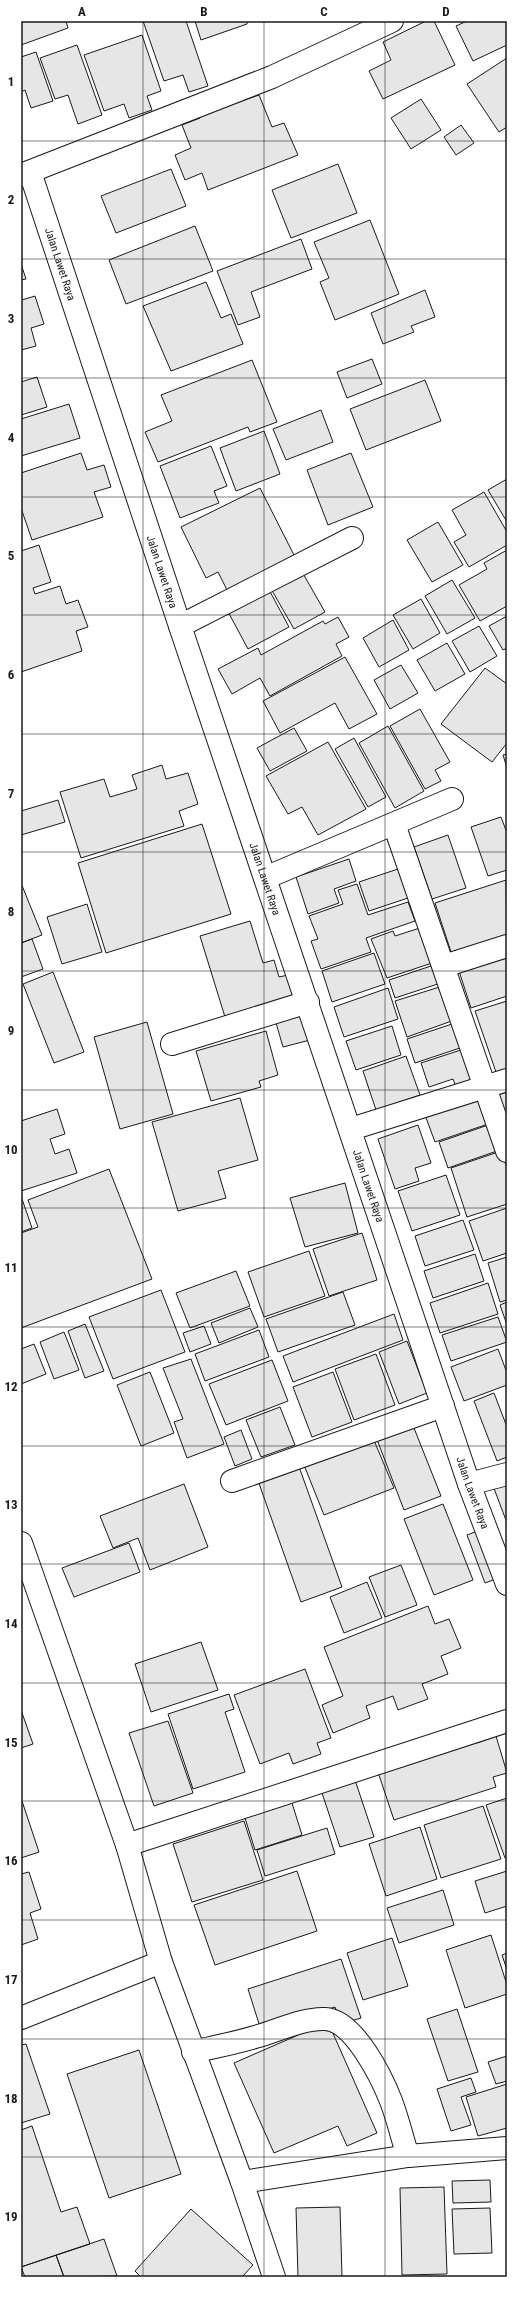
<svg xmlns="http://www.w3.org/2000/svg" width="528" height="2298" viewBox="0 0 528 2298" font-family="'Roboto Condensed',sans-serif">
  <rect width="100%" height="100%" fill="#fff"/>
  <path fill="#e6e6e6" stroke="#1a1a1a" d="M 21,21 L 66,21 L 68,28 L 21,45 Z
    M 143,21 L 186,21 L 208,86 L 189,92 L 183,75 L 164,81 Z
    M 195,21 L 247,21 L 247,24 L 201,40 Z
    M 426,21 L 434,21 L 455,65 L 383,99 L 369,71 L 391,60 L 383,42 Z
    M 467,21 L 507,21 L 507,45 L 473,61 L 456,26 Z
    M 142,35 L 161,91 L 147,96 L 152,110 L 129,118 L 124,104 L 104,111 L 84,55 Z
    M 77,45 L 102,115 L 78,124 L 68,95 L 55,99 L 40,58 Z
    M 36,52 L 53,101 L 31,108 L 25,90 L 21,92 L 21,57 Z
    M 507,58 L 507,127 L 499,132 L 467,84 Z
    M 233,94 L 236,103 L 259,95 L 272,127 L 284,123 L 298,155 L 208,190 L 202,173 L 185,180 L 175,155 L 191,148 L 182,125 L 200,118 L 196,108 Z
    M 421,99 L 441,130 L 411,149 L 391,118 Z
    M 461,125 L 474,143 L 456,155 L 444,137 Z
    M 338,164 L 357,213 L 291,238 L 272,190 Z
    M 171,169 L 186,206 L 116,233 L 101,196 Z
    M 370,220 L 399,294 L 335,320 L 320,282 L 329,278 L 314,242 Z
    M 195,226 L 213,271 L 126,304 L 109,260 Z
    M 301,239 L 312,269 L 251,292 L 260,317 L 238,325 L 217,271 Z
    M 21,264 L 26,279 L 21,280 Z
    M 206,282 L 221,318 L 231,314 L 243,344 L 171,371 L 143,306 Z
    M 425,290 L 435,317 L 411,326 L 414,332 L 383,344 L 371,313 Z
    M 21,296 L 22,300 L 35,296 L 44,324 L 31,328 L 36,346 L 21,350 Z
    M 372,359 L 382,384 L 347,398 L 337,372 Z
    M 252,360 L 277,422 L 250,432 L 248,427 L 158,462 L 145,432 L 172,421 L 161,395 Z
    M 37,377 L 47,407 L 21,415 L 21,382 Z
    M 425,380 L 441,421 L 366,450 L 350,409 Z
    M 69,404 L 80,438 L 21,456 L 21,419 Z
    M 321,410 L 333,442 L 286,460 L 273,429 Z
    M 264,431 L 280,474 L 236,491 L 220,448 Z
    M 211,446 L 227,486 L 214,491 L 219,503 L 180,518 L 160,466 Z
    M 81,453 L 87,470 L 104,465 L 111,487 L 94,492 L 103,517 L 32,540 L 21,508 L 21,473 Z
    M 351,453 L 373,507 L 328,525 L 307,470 Z
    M 507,479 L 507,522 L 488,490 Z
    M 260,488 L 296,559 L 228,592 L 218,572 L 206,578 L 181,527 Z
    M 484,492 L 507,532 L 507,545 L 469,567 L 454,542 L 466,535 L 452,510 Z
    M 438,522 L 463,565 L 432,582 L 407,540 Z
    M 39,545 L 51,582 L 33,588 L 35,594 L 60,586 L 66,604 L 78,600 L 88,627 L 76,631 L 82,651 L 21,672 L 21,551 Z
    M 507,550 L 507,606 L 480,621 L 459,585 L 487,569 L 484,563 Z
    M 301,570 L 325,612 L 294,629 L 270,587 Z
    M 452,580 L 475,618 L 447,634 L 425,596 Z
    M 267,586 L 289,627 L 248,649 L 226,608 Z
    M 421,599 L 440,633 L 413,649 L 393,615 Z
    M 507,616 L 507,648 L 503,650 L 489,626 Z
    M 338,617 L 349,637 L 336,644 L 342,656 L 270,696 L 260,678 L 232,694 L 218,669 L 258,648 L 261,655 L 323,621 L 325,624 Z
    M 393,620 L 409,650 L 379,667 L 363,638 Z
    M 479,626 L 497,656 L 470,672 L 452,641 Z
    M 447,643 L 465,674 L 435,691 L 417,660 Z
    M 345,657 L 377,714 L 349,729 L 335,703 L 280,733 L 263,701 Z
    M 401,665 L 418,693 L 390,709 L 374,680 Z
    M 485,668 L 507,684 L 507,743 L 492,762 L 441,724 Z
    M 420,709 L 450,762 L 435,770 L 441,781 L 425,789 L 390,726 Z
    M 388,726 L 424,791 L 395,808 L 359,743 Z
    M 294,728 L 307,751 L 270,771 L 257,748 Z
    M 354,738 L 386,797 L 368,807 L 335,749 Z
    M 328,742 L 366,809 L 318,835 L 302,807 L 288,814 L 266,776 Z
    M 507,754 L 507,768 L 503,755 Z
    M 162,765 L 166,779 L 188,773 L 198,804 L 179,811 L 184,826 L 81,858 L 60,792 L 104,779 L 110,797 L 137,789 L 132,775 Z
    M 58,800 L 65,822 L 21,835 L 21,811 Z
    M 501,817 L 507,833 L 507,870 L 488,876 L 471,827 Z
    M 202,824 L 231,914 L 106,953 L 78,863 Z
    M 448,835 L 466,888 L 432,899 L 414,847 Z
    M 349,859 L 356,881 L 334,889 L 339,903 L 308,914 L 296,877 Z
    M 407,866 L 417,895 L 369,911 L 359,882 Z
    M 506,880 L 507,936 L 452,955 L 435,903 Z
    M 21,883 L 42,935 L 21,943 Z
    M 357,884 L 368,915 L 408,902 L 415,921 L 366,938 L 371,952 L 321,969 L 311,941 L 318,939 L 309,916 L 343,904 L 338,890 Z
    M 87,904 L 102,952 L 62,964 L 47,917 Z
    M 250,921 L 263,963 L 274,960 L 279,977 L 288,975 L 295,996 L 225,1017 L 200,936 Z
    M 426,926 L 438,961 L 387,978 L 371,939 L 393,931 L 395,936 Z
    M 32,939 L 43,969 L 21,977 L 21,943 Z
    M 507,952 L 507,996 L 471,1008 L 458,968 Z
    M 374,953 L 385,984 L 332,1002 L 322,971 Z
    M 440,963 L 447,981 L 395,998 L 389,980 Z
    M 53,972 L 84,1052 L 54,1063 L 23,984 Z
    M 449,984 L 460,1018 L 407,1037 L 395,1001 Z
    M 388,988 L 398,1019 L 344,1037 L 334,1007 Z
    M 507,1001 L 507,1072 L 497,1075 L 475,1011 Z
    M 301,1009 L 310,1040 L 283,1047 L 274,1016 Z
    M 147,1022 L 173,1114 L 120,1129 L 94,1037 Z
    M 455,1023 L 463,1047 L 415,1063 L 407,1039 Z
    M 392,1026 L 401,1055 L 356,1070 L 346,1041 Z
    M 266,1031 L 278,1075 L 259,1081 L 261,1087 L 211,1101 L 196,1051 Z
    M 467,1048 L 480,1085 L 458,1092 L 453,1079 L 429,1087 L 421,1063 Z
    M 406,1056 L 420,1095 L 376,1110 L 363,1071 Z
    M 507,1092 L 507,1116 L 501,1118 L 493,1096 Z
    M 482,1096 L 491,1123 L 435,1142 L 425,1115 Z
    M 240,1098 L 258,1160 L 218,1171 L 226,1198 L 178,1211 L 152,1122 Z
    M 57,1109 L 65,1134 L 50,1139 L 55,1154 L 69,1149 L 77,1173 L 21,1191 L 21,1121 Z
    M 491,1124 L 500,1150 L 448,1168 L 439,1142 Z
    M 418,1125 L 431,1163 L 415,1168 L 419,1181 L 395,1189 L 378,1139 Z
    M 501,1151 L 507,1168 L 507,1204 L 467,1217 L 451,1168 Z
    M 109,1169 L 152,1279 L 21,1328 L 21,1233 L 38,1227 L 28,1200 Z
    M 446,1175 L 460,1215 L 412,1231 L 398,1191 Z
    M 345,1183 L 358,1233 L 305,1247 L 290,1198 Z
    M 21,1196 L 32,1228 L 21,1232 Z
    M 507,1208 L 507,1253 L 483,1261 L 469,1221 Z
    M 463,1220 L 474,1250 L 425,1266 L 415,1236 Z
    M 362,1233 L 377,1280 L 329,1296 L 313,1249 Z
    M 309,1251 L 325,1296 L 264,1317 L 248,1272 Z
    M 475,1254 L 484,1281 L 433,1298 L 424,1271 Z
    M 507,1257 L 507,1300 L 500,1302 L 488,1263 Z
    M 236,1271 L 250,1306 L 190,1328 L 176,1293 Z
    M 488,1283 L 498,1314 L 440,1333 L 430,1303 Z
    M 161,1290 L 185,1352 L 113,1379 L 89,1317 Z
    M 343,1292 L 355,1325 L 278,1352 L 266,1319 Z
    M 507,1302 L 507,1325 L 500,1305 Z
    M 250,1308 L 258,1327 L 219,1343 L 211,1323 Z
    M 394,1314 L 403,1340 L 293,1382 L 283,1356 Z
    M 498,1317 L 507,1342 L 451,1361 L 442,1335 Z
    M 85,1324 L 104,1371 L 85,1378 L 68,1331 Z
    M 204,1326 L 211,1344 L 190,1352 L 183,1333 Z
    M 259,1330 L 269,1357 L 205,1381 L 195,1354 Z
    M 64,1332 L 79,1370 L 54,1379 L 40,1342 Z
    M 407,1341 L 427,1393 L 399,1404 L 379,1352 Z
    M 34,1344 L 46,1374 L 21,1384 L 21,1349 Z
    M 498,1349 L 507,1373 L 507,1385 L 464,1401 L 451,1367 Z
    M 376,1354 L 395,1405 L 354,1420 L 335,1369 Z
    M 191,1359 L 224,1444 L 187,1458 L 174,1422 L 183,1419 L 163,1368 Z
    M 272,1360 L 288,1401 L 226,1425 L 209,1384 Z
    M 150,1372 L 174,1433 L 141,1446 L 117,1385 Z
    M 333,1372 L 352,1422 L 312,1437 L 293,1387 Z
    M 494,1393 L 507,1427 L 507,1457 L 497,1461 L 474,1401 Z
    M 280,1407 L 295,1445 L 261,1457 L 246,1420 Z
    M 412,1423 L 441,1496 L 404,1510 L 376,1437 Z
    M 241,1430 L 252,1459 L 235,1466 L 224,1437 Z
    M 373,1438 L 394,1488 L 324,1515 L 304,1465 Z
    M 297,1461 L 342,1587 L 301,1602 L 256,1475 Z
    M 507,1477 L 507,1523 L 492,1483 Z
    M 184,1484 L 208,1547 L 150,1570 L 138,1538 L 113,1548 L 100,1516 Z
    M 443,1504 L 473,1580 L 434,1595 L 404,1519 Z
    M 483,1529 L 501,1577 L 485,1583 L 467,1535 Z
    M 129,1543 L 140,1572 L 74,1597 L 62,1568 Z
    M 401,1565 L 417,1605 L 385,1617 L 369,1577 Z
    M 367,1582 L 382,1618 L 344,1633 L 330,1597 Z
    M 428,1606 L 435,1624 L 449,1619 L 461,1648 L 441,1656 L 448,1674 L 422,1684 L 428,1699 L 398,1710 L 393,1696 L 366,1706 L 370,1718 L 333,1733 L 322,1705 L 343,1696 L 324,1647 Z
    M 201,1642 L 218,1690 L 151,1712 L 135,1664 Z
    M 305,1669 L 331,1738 L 317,1743 L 321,1754 L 293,1764 L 289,1753 L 260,1764 L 234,1695 Z
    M 229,1694 L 234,1709 L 225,1712 L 245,1772 L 193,1789 L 168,1714 Z
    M 21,1710 L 33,1744 L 21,1748 Z
    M 168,1721 L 193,1793 L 154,1806 L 129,1733 Z
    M 474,1734 L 477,1743 L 496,1736 L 507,1773 L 493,1777 L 496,1787 L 394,1820 L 376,1766 Z
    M 355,1780 L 374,1837 L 340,1847 L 321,1790 Z
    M 507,1798 L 507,1857 L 505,1858 L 486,1805 Z
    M 22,1801 L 39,1852 L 21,1858 L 21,1802 Z
    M 292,1803 L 302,1835 L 255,1850 L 245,1818 Z
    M 483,1806 L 501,1859 L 441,1878 L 424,1825 Z
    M 244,1821 L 263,1880 L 192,1902 L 173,1844 Z
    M 420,1827 L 437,1879 L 386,1896 L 369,1844 Z
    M 327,1828 L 335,1854 L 265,1876 L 257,1850 Z
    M 297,1871 L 317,1931 L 215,1965 L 194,1905 Z
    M 507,1871 L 507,1906 L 485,1913 L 475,1881 Z
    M 29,1872 L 41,1909 L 30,1913 L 38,1939 L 21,1945 L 21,1874 Z
    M 443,1890 L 454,1925 L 399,1943 L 387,1908 Z
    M 491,1935 L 507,1985 L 507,1994 L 465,2008 L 446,1950 Z
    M 392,1938 L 408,1986 L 363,2000 L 347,1953 Z
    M 507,1953 L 507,1970 L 502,1955 Z
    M 341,1959 L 361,2018 L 341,2024 L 335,2007 L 261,2030 L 248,1989 Z
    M 457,2009 L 478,2072 L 448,2081 L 427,2019 Z
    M 328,2022 L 377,2133 L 347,2146 L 338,2126 L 274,2153 L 234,2063 Z
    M 26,2044 L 50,2114 L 21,2123 L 21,2045 Z
    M 139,2050 L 181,2174 L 109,2198 L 67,2074 Z
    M 507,2056 L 507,2081 L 496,2084 L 488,2062 Z
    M 471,2078 L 476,2092 L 461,2097 L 471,2125 L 451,2131 L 437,2089 Z
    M 507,2084 L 507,2128 L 478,2136 L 466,2097 Z
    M 32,2126 L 61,2212 L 77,2207 L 90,2244 L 21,2267 L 21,2130 Z
    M 490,2180 L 491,2202 L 453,2203 L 452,2181 Z
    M 444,2187 L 447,2274 L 402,2275 L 400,2188 Z
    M 340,2207 L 342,2277 L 298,2277 L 296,2208 Z
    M 490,2208 L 492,2253 L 454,2254 L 452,2209 Z
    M 191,2209 L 253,2265 L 242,2277 L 141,2277 L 135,2271 Z
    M 104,2239 L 117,2276 L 64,2277 L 56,2255 Z
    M 56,2255 L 64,2277 L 25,2277 L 21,2267 Z"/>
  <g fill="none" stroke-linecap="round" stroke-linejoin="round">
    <g stroke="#1a1a1a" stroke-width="24">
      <g id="minor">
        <path id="s1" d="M 30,172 L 180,626 L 469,1484 L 507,1584"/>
        <path d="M 21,175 L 272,77 L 392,21"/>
        <path d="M 180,626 L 352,538"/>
        <path d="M 394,824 L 507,1151"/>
        <path d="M 265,878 L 452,799"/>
        <path d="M 444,966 L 507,946"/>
        <path d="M 172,1044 L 308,1002"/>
        <path d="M 351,1129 L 507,1080"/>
        <path d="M 232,1481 L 443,1406"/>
        <path d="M 469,1484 L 507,1474"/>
        <path d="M 21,1543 L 127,1845 L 161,1962 L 242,2182 L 274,2277"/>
        <path d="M 127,1845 L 507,1721"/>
        <path d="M 21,2018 L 161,1962"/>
        <path d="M 193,2052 C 214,2047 235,2043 255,2037 C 277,2031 303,2018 325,2019 C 354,2020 382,2078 391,2101 C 398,2119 402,2138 408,2156"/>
        <path d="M 242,2182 L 408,2156 L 507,2148"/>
      </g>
    </g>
    <use href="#minor" stroke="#fff" stroke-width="22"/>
  </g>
  <path fill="none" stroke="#1a1a1a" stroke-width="1" stroke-opacity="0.55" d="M 143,21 L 143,2277M 264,21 L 264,2277M 385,21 L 385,2277M 21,141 L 507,141M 21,259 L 507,259M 21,378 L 507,378M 21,497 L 507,497M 21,615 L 507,615M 21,734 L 507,734M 21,852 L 507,852M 21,971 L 507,971M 21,1090 L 507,1090M 21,1208 L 507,1208M 21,1327 L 507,1327M 21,1446 L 507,1446M 21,1564 L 507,1564M 21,1683 L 507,1683M 21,1801 L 507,1801M 21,1920 L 507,1920M 21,2039 L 507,2039M 21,2157 L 507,2157"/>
  <g text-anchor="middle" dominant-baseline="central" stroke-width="3" stroke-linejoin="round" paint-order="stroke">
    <g font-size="11" fill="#1a1a1a" stroke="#fff">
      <text stroke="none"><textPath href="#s1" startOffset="97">Jalan Lawet Raya</textPath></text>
      <text stroke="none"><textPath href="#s1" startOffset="421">Jalan Lawet Raya</textPath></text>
      <text stroke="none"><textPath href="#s1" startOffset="745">Jalan Lawet Raya</textPath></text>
      <text stroke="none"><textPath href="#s1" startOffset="1069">Jalan Lawet Raya</textPath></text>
      <text stroke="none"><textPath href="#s1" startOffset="1393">Jalan Lawet Raya</textPath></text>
    </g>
  </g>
  <rect width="528" height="2298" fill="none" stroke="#ffffff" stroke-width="44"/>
  <rect x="22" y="22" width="484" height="2254" fill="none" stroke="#1a1a1a" stroke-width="1.5"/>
  <g font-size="13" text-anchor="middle" font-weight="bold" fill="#1a1a1a">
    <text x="82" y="16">A</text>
    <text x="204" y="16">B</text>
    <text x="324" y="16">C</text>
    <text x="446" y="16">D</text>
    <text x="11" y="86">1</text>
    <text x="11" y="204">2</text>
    <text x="11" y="323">3</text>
    <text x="11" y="442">4</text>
    <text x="11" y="560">5</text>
    <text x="11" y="679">6</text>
    <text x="11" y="798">7</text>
    <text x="11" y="916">8</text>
    <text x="11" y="1035">9</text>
    <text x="11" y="1154">10</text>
    <text x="11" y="1272">11</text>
    <text x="11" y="1391">12</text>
    <text x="11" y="1509">13</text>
    <text x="11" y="1628">14</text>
    <text x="11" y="1747">15</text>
    <text x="11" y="1865">16</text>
    <text x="11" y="1984">17</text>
    <text x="11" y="2103">18</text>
    <text x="11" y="2221">19</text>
  </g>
</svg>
